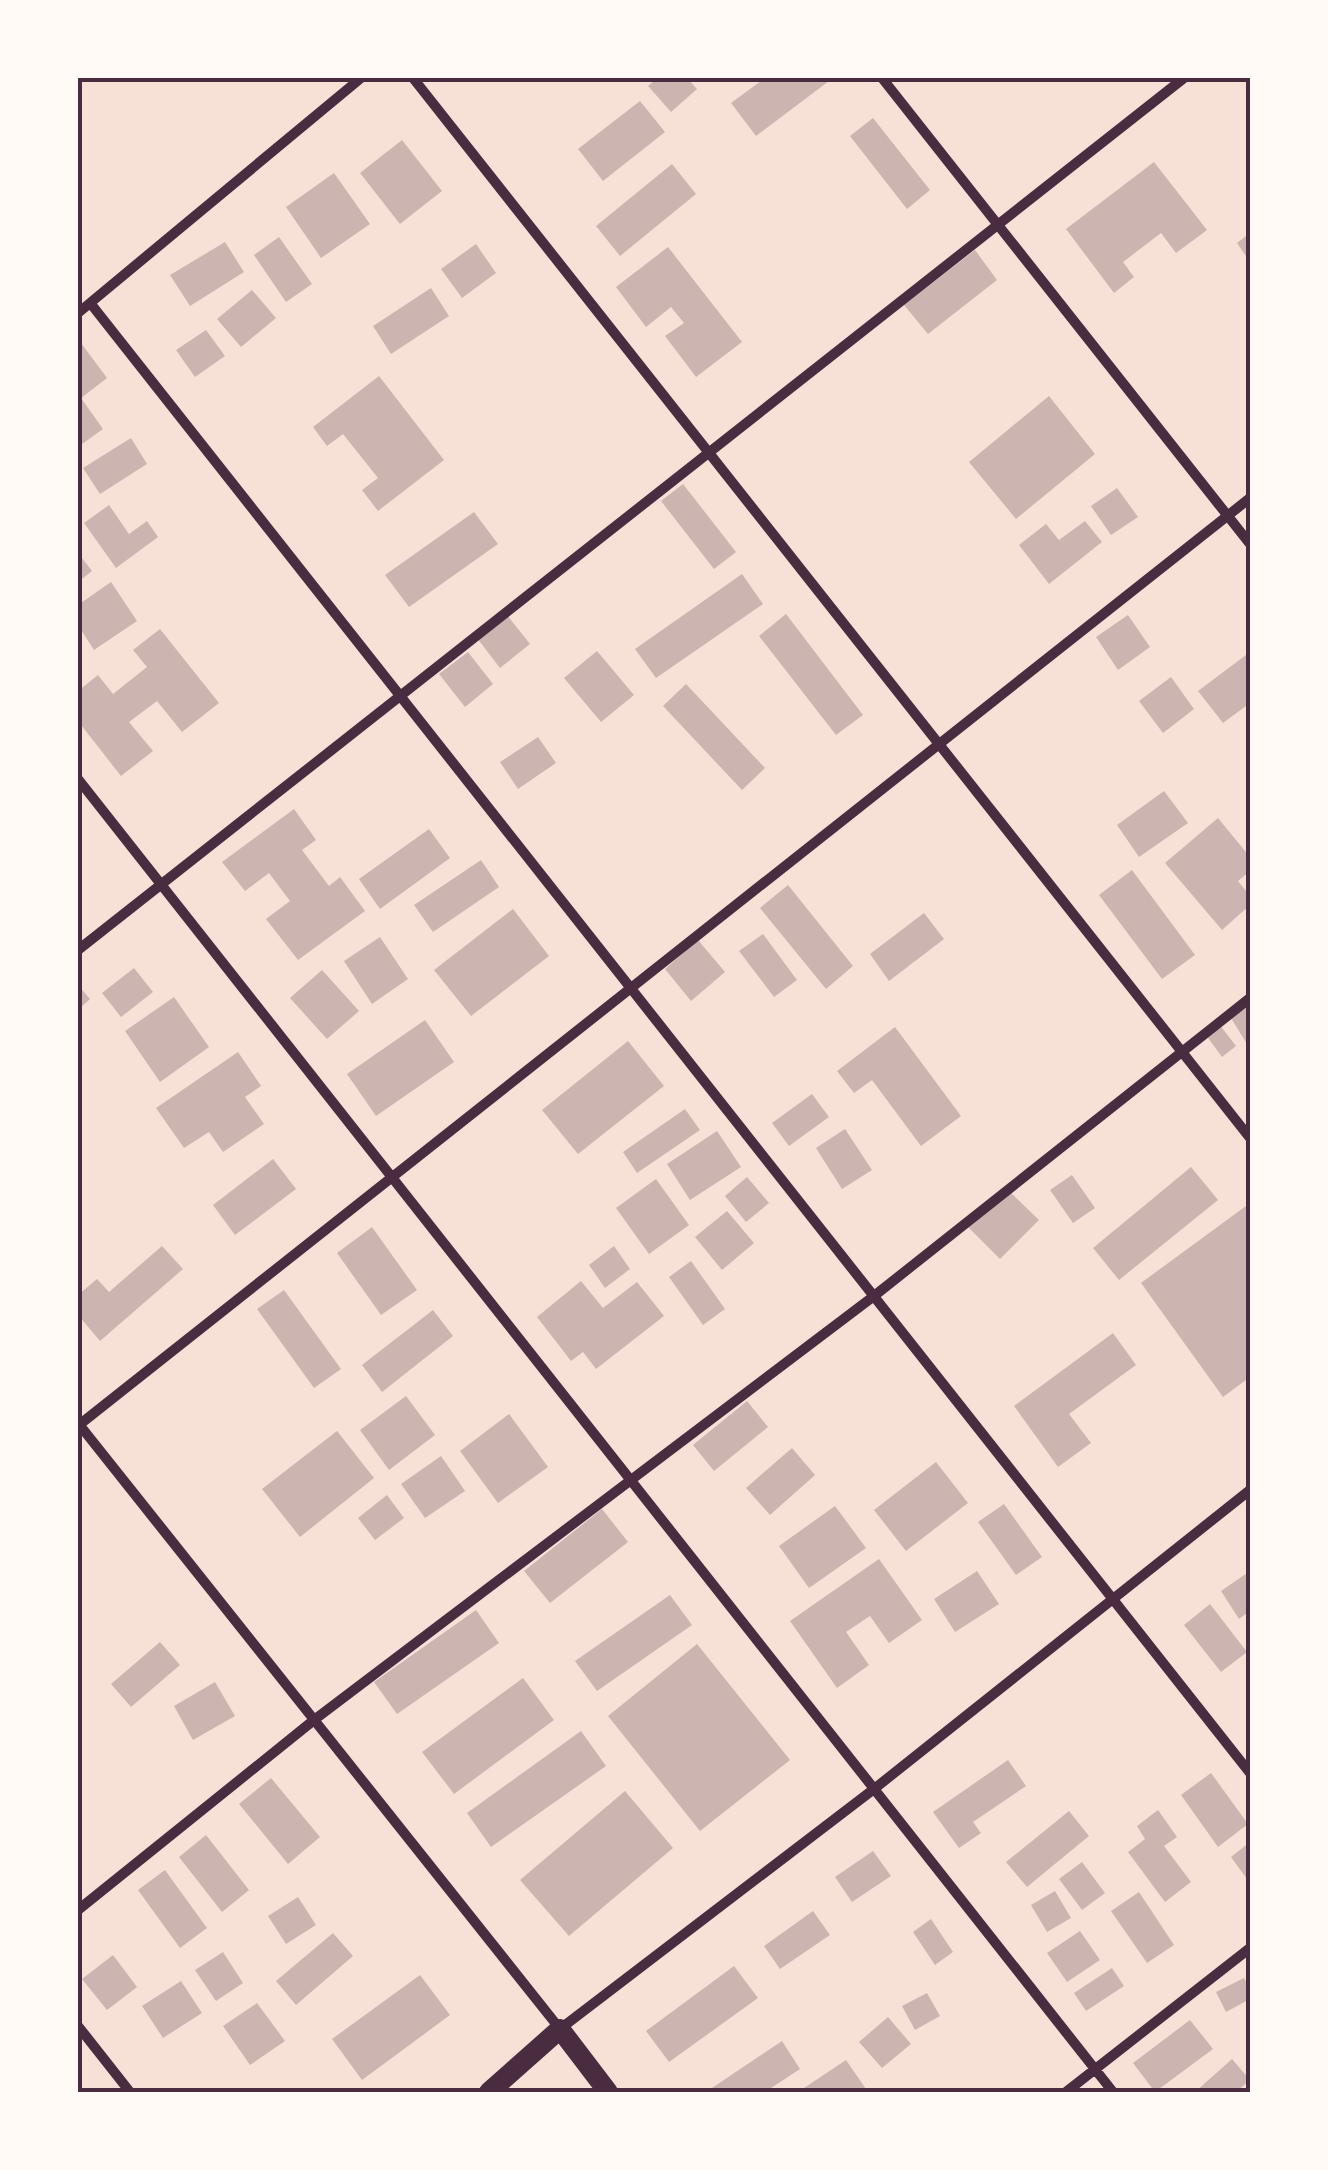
<svg xmlns="http://www.w3.org/2000/svg" width="1328" height="2170" viewBox="0 0 1328 2170" font-family="'Roboto Condensed',sans-serif">
  <rect width="100%" height="100%" fill="#f7e1d7"/>
  <path fill="#ccb4b1" d="M 657,78 L 687,78 L 697,89 L 671,112 L 648,86 Z
    M 765,78 L 833,78 L 756,136 L 731,103 Z
    M 640,101 L 665,132 L 603,181 L 578,149 Z
    M 873,118 L 930,190 L 907,209 L 850,136 Z
    M 402,140 L 442,191 L 400,224 L 360,173 Z
    M 1154,162 L 1207,230 L 1176,253 L 1161,233 L 1123,262 L 1134,277 L 1114,293 L 1066,229 Z
    M 672,164 L 696,194 L 620,256 L 596,226 Z
    M 334,173 L 370,224 L 321,258 L 286,207 Z
    M 1250,233 L 1250,262 L 1237,243 Z
    M 279,237 L 312,284 L 286,302 L 254,255 Z
    M 225,242 L 244,272 L 190,306 L 170,275 Z
    M 476,244 L 496,273 L 462,298 L 441,269 Z
    M 668,247 L 742,342 L 696,377 L 665,336 L 684,323 L 671,307 L 646,327 L 616,287 Z
    M 975,250 L 997,280 L 928,334 L 904,305 Z
    M 431,288 L 449,316 L 391,354 L 373,326 Z
    M 252,290 L 276,318 L 241,347 L 217,319 Z
    M 206,330 L 225,356 L 195,377 L 176,350 Z
    M 78,339 L 107,378 L 81,398 L 103,429 L 78,447 Z
    M 379,376 L 444,460 L 378,511 L 362,490 L 378,478 L 343,434 L 327,446 L 313,427 Z
    M 1049,396 L 1095,454 L 1016,519 L 969,462 Z
    M 131,438 L 147,464 L 100,494 L 83,468 Z
    M 683,484 L 736,552 L 714,569 L 661,501 Z
    M 1117,488 L 1138,517 L 1111,535 L 1091,506 Z
    M 109,505 L 129,534 L 147,521 L 158,537 L 116,568 L 84,523 Z
    M 474,512 L 498,544 L 409,607 L 385,575 Z
    M 1085,521 L 1102,542 L 1049,584 L 1019,545 L 1046,524 L 1059,540 Z
    M 78,553 L 92,571 L 78,582 Z
    M 742,574 L 763,604 L 656,678 L 635,649 Z
    M 111,582 L 137,621 L 94,650 L 78,625 L 78,605 Z
    M 786,614 L 863,715 L 836,735 L 759,636 Z
    M 507,615 L 530,644 L 500,668 L 477,638 Z
    M 1128,615 L 1150,647 L 1118,670 L 1096,637 Z
    M 160,629 L 219,703 L 182,732 L 157,701 L 129,722 L 153,751 L 121,776 L 78,721 L 78,691 L 98,675 L 113,694 L 147,667 L 133,650 Z
    M 597,651 L 634,695 L 601,722 L 564,678 Z
    M 468,652 L 493,684 L 465,707 L 439,674 Z
    M 1250,652 L 1250,703 L 1223,723 L 1198,691 Z
    M 1171,677 L 1194,709 L 1163,733 L 1139,701 Z
    M 686,684 L 765,768 L 742,790 L 663,706 Z
    M 538,737 L 556,763 L 518,789 L 500,762 Z
    M 1164,791 L 1188,823 L 1139,857 L 1117,825 Z
    M 294,809 L 316,840 L 302,850 L 329,886 L 340,877 L 365,911 L 298,960 L 266,919 L 290,901 L 269,873 L 245,891 L 222,862 Z
    M 1218,818 L 1250,857 L 1250,871 L 1238,881 L 1250,896 L 1250,905 L 1222,930 L 1165,863 Z
    M 429,829 L 450,858 L 380,909 L 359,879 Z
    M 481,860 L 499,887 L 433,932 L 414,905 Z
    M 1132,870 L 1195,955 L 1162,979 L 1099,895 Z
    M 788,885 L 853,966 L 826,989 L 760,908 Z
    M 513,909 L 549,956 L 471,1016 L 434,970 Z
    M 924,913 L 944,939 L 889,981 L 870,954 Z
    M 763,934 L 797,980 L 774,997 L 739,951 Z
    M 380,937 L 408,979 L 372,1004 L 344,961 Z
    M 698,940 L 725,972 L 691,1001 L 665,969 Z
    M 134,968 L 153,992 L 121,1017 L 102,993 Z
    M 322,970 L 359,1011 L 327,1039 L 290,998 Z
    M 78,985 L 90,999 L 78,1010 Z
    M 174,997 L 209,1047 L 160,1082 L 125,1031 Z
    M 1250,1005 L 1250,1049 L 1231,1018 Z
    M 425,1020 L 454,1062 L 376,1116 L 347,1074 Z
    M 1219,1024 L 1236,1046 L 1222,1057 L 1206,1035 Z
    M 895,1027 L 961,1116 L 921,1146 L 872,1080 L 854,1093 L 837,1071 Z
    M 628,1041 L 664,1086 L 578,1154 L 542,1110 Z
    M 238,1052 L 261,1086 L 245,1097 L 264,1124 L 223,1152 L 209,1132 L 184,1148 L 156,1108 Z
    M 812,1094 L 829,1117 L 789,1146 L 772,1123 Z
    M 685,1109 L 700,1130 L 637,1173 L 623,1152 Z
    M 845,1129 L 872,1170 L 842,1189 L 816,1148 Z
    M 717,1131 L 741,1167 L 690,1200 L 667,1164 Z
    M 273,1159 L 296,1189 L 235,1235 L 213,1205 Z
    M 1191,1167 L 1218,1200 L 1119,1280 L 1093,1248 Z
    M 1072,1175 L 1095,1208 L 1073,1223 L 1050,1190 Z
    M 747,1177 L 769,1203 L 746,1222 L 725,1196 Z
    M 656,1179 L 689,1225 L 649,1254 L 616,1208 Z
    M 1006,1188 L 1039,1220 L 1000,1259 L 968,1227 Z
    M 1250,1203 L 1250,1377 L 1223,1397 L 1141,1283 Z
    M 727,1211 L 754,1243 L 722,1270 L 695,1237 Z
    M 372,1227 L 417,1290 L 381,1315 L 337,1253 Z
    M 162,1246 L 183,1269 L 100,1341 L 78,1315 L 78,1295 L 97,1279 L 109,1292 Z
    M 614,1246 L 630,1269 L 605,1288 L 589,1265 Z
    M 691,1261 L 725,1309 L 703,1325 L 669,1277 Z
    M 581,1281 L 603,1308 L 637,1282 L 664,1316 L 596,1369 L 583,1352 L 571,1361 L 537,1317 Z
    M 284,1290 L 341,1369 L 314,1388 L 257,1309 Z
    M 433,1310 L 453,1336 L 382,1392 L 362,1365 Z
    M 1113,1333 L 1136,1365 L 1069,1414 L 1091,1443 L 1058,1467 L 1014,1406 Z
    M 406,1396 L 435,1435 L 389,1470 L 360,1430 Z
    M 747,1401 L 768,1427 L 714,1471 L 693,1445 Z
    M 509,1414 L 548,1467 L 498,1503 L 460,1451 Z
    M 337,1431 L 374,1478 L 300,1537 L 262,1489 Z
    M 792,1448 L 815,1475 L 770,1515 L 746,1488 Z
    M 441,1456 L 465,1491 L 425,1518 L 401,1484 Z
    M 936,1462 L 968,1503 L 906,1551 L 874,1510 Z
    M 387,1495 L 404,1518 L 375,1540 L 358,1518 Z
    M 1004,1504 L 1042,1557 L 1016,1575 L 978,1522 Z
    M 835,1506 L 866,1548 L 809,1588 L 779,1546 Z
    M 602,1509 L 628,1542 L 550,1603 L 524,1571 Z
    M 879,1559 L 922,1620 L 889,1643 L 870,1616 L 846,1632 L 869,1665 L 837,1688 L 790,1621 Z
    M 977,1571 L 999,1604 L 955,1632 L 934,1599 Z
    M 1250,1571 L 1250,1611 L 1239,1619 L 1221,1591 Z
    M 670,1595 L 692,1625 L 597,1691 L 575,1661 Z
    M 1210,1604 L 1247,1652 L 1221,1672 L 1184,1625 Z
    M 476,1610 L 499,1643 L 397,1714 L 374,1682 Z
    M 160,1642 L 180,1665 L 131,1707 L 111,1684 Z
    M 697,1644 L 790,1760 L 700,1831 L 608,1716 Z
    M 523,1678 L 554,1720 L 454,1794 L 422,1752 Z
    M 215,1682 L 235,1716 L 193,1740 L 174,1706 Z
    M 581,1731 L 606,1766 L 491,1847 L 467,1813 Z
    M 1008,1760 L 1026,1786 L 973,1822 L 981,1833 L 959,1848 L 933,1812 Z
    M 1211,1773 L 1248,1824 L 1218,1847 L 1181,1795 Z
    M 271,1778 L 320,1837 L 288,1864 L 239,1804 Z
    M 625,1791 L 673,1848 L 569,1936 L 520,1880 Z
    M 1158,1810 L 1177,1837 L 1164,1846 L 1191,1882 L 1165,1902 L 1128,1852 L 1145,1839 L 1137,1826 Z
    M 1069,1811 L 1089,1836 L 1027,1887 L 1006,1862 Z
    M 206,1835 L 249,1890 L 222,1912 L 179,1857 Z
    M 1250,1842 L 1250,1876 L 1247,1879 L 1231,1857 Z
    M 873,1851 L 891,1876 L 852,1902 L 835,1877 Z
    M 1082,1862 L 1105,1893 L 1082,1910 L 1059,1879 Z
    M 165,1870 L 207,1928 L 180,1948 L 138,1890 Z
    M 1055,1891 L 1071,1918 L 1047,1932 L 1031,1905 Z
    M 1139,1892 L 1174,1945 L 1147,1963 L 1111,1911 Z
    M 298,1897 L 316,1925 L 286,1944 L 268,1916 Z
    M 813,1911 L 830,1935 L 780,1969 L 764,1946 Z
    M 931,1919 L 953,1952 L 935,1965 L 913,1932 Z
    M 1080,1931 L 1100,1960 L 1067,1982 L 1047,1953 Z
    M 333,1933 L 353,1956 L 296,2005 L 276,1981 Z
    M 223,1952 L 243,1983 L 216,2001 L 195,1970 Z
    M 113,1955 L 137,1987 L 107,2010 L 82,1979 Z
    M 734,1966 L 758,1998 L 669,2062 L 646,2031 Z
    M 1112,1968 L 1124,1986 L 1086,2011 L 1074,1993 Z
    M 420,1975 L 450,2015 L 362,2080 L 332,2039 Z
    M 1244,1978 L 1250,1989 L 1250,1999 L 1226,2012 L 1216,1992 Z
    M 181,1981 L 202,2013 L 163,2038 L 142,2006 Z
    M 927,1993 L 940,2016 L 915,2030 L 902,2006 Z
    M 257,2003 L 285,2041 L 250,2065 L 223,2026 Z
    M 888,2017 L 911,2044 L 882,2068 L 859,2042 Z
    M 1190,2020 L 1213,2049 L 1155,2092 L 1133,2063 Z
    M 782,2041 L 800,2069 L 765,2092 L 706,2092 Z
    M 1232,2059 L 1250,2080 L 1236,2092 L 1195,2092 Z
    M 846,2060 L 868,2092 L 798,2092 Z"/>
  <g fill="none" stroke-linecap="round" stroke-linejoin="round">
    <path stroke="#4a2c40" stroke-width="10" d="M 413,78 L 1250,1138
      M 882,78 L 1250,544
      M 91,304 L 1250,1773
      M 78,313 L 361,78
      M 78,779 L 1113,2092
      M 78,950 L 1184,78
      M 78,1423 L 560,2029 L 874,1789 L 1250,1490
      M 79,1425 L 1250,498
      M 78,1910 L 314,1720 L 874,1296 L 1250,998
      M 78,2026 L 130,2092
      M 1066,2092 L 1250,1948"/>
    <path stroke="#4a2c40" stroke-width="20" d="M 489,2092 L 560,2029 L 608,2092"/>
  </g>
  <rect width="1328" height="2170" fill="none" stroke="#fffaf5" stroke-width="160"/>
  <rect x="80" y="80" width="1168" height="2010" fill="none" stroke="#4a2c40" stroke-width="4"/>
</svg>
